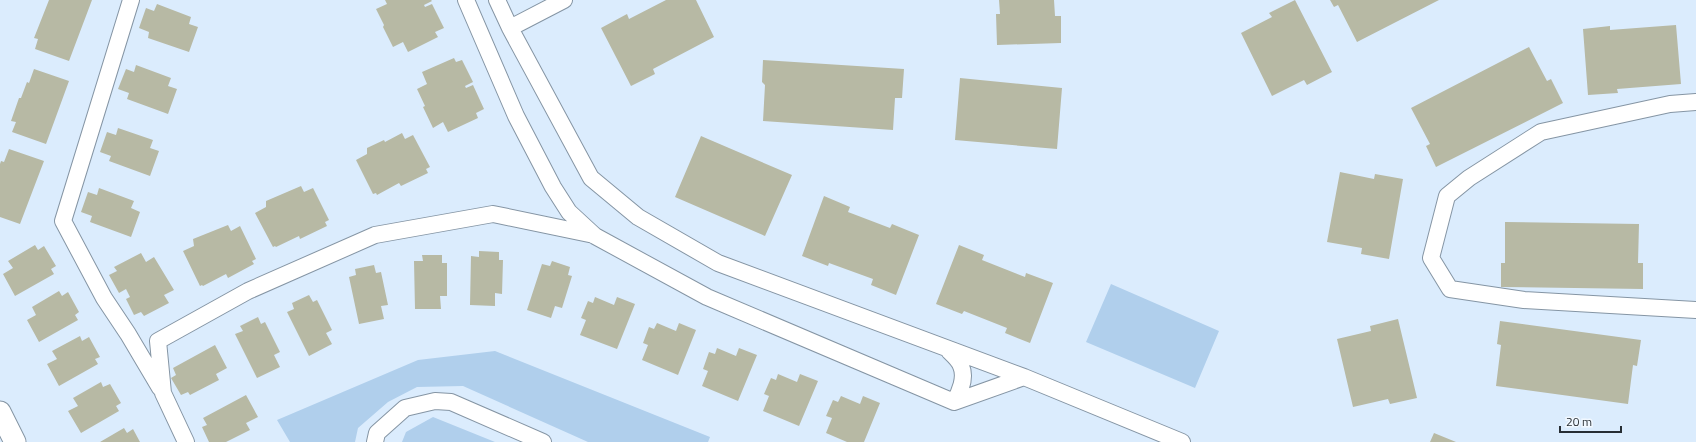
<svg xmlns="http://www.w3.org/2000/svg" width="1696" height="442" viewBox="0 0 1696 442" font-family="'Titillium Web',sans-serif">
  <rect width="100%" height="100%" fill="#dbecfd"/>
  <path fill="#b0cfec" d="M 1111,284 L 1219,331 L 1195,388 L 1086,342 Z
    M 495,351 L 710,437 L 708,442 L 588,442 L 463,386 L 417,387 L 388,402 L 358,428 L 355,442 L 290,442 L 277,420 L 418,360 Z
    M 433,417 L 495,442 L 402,442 L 406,432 Z"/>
  <path fill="#b7b9a4" d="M 49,0 L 92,0 L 69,61 L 35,49 L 38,39 L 34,38 Z
    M 385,0 L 431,0 L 432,1 L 424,5 L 425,7 L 432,4 L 444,28 L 435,32 L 438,37 L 408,52 L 403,42 L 393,47 L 383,27 L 384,25 L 376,9 L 387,4 Z
    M 666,0 L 696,0 L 714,37 L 653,69 L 655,74 L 631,86 L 601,28 L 627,14 L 629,19 Z
    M 999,0 L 1054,0 L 1055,16 L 1061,16 L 1061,43 L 997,45 L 996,14 L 1000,14 Z
    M 1295,0 L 1332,72 L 1307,85 L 1304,80 L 1272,96 L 1241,33 L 1272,17 L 1269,13 Z
    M 1330,0 L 1439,0 L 1357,42 L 1338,5 L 1334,7 Z
    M 157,4 L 191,17 L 189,24 L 198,27 L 189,52 L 148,38 L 149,32 L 139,28 L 146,8 L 154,11 Z
    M 1676,25 L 1681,84 L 1617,89 L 1618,93 L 1588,95 L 1583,29 L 1610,26 L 1610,30 Z
    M 1529,47 L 1547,81 L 1551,79 L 1563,103 L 1436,167 L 1426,146 L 1430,144 L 1411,108 Z
    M 454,58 L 456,62 L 462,60 L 473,82 L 465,86 L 466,88 L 473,85 L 484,109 L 476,113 L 478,118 L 448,132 L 443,122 L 433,128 L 423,107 L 425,106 L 417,89 L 427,84 L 422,72 Z
    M 763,60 L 904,69 L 902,98 L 895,98 L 893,130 L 763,121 L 765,85 L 762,82 Z
    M 136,65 L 171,78 L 168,86 L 177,89 L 168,114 L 127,99 L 129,93 L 118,89 L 126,69 L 134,72 Z
    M 34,69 L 69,81 L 46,144 L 12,132 L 16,122 L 11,121 L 19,98 L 21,98 L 27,82 L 29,83 Z
    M 960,78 L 1062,88 L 1057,149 L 955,140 Z
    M 118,128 L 153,140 L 150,148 L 159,151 L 150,176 L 109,161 L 111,156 L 100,152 L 107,132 L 116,135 Z
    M 402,133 L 405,139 L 413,135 L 430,167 L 426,169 L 428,173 L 401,186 L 399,183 L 377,195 L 376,193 L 373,194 L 356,160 L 367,154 L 367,148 L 384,140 L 385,142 Z
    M 701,136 L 792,175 L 765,236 L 675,197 Z
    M 9,149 L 44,161 L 20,224 L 0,217 L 0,164 L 1,161 L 4,162 Z
    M 1340,172 L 1374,179 L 1375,174 L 1403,179 L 1389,259 L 1361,254 L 1362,248 L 1327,242 Z
    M 301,186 L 304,192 L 313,188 L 329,220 L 325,222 L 327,226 L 300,239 L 299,236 L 276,247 L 275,246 L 273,247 L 255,213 L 266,207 L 266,201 Z
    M 99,188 L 134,201 L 131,208 L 140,212 L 131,237 L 90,222 L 92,216 L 81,212 L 88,192 L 97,195 Z
    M 824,196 L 850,207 L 848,212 L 890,228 L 892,224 L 919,235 L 896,295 L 871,285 L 873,279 L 829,263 L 828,266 L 802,256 Z
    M 1505,222 L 1639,224 L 1638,263 L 1643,263 L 1643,289 L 1501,287 L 1501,263 L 1505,263 Z
    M 228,225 L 231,231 L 240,226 L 256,259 L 252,261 L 254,264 L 228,278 L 226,274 L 203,286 L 202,285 L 200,286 L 183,251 L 194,246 L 193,239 Z
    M 35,245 L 38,250 L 44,246 L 56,266 L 51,269 L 54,274 L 15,296 L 3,274 L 13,268 L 8,261 Z
    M 959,245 L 984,255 L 982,260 L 1025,277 L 1026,273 L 1053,283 L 1030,343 L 1005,333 L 1007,328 L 964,311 L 962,314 L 936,304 Z
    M 479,251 L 499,252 L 499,260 L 503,260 L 502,294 L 495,293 L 495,306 L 470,305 L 471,256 L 479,257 Z
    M 141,253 L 146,262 L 154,257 L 174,290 L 164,295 L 169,303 L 144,316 L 141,312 L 134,315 L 126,299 L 130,297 L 126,289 L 119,293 L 109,275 L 117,271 L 114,267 Z
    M 422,255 L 442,255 L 442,263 L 447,263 L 447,296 L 440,296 L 441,309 L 415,309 L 414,261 L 423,261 Z
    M 552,261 L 570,267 L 568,275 L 572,276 L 562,308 L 555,306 L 551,318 L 527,310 L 542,264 L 550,266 Z
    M 374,265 L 376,273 L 381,272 L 388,305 L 381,306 L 384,319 L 359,324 L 349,277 L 356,275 L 355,269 Z
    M 59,291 L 62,296 L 68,292 L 79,312 L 75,315 L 78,320 L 39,342 L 27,320 L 36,315 L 32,307 Z
    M 309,295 L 313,302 L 317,300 L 332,330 L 326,333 L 332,344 L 309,356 L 287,312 L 294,309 L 292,303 Z
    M 595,297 L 614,305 L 617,297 L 635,304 L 617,349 L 580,335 L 586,320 L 581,318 L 588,301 L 593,303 Z
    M 258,317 L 261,324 L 265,322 L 280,352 L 274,355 L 280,367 L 257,378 L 235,334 L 243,331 L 240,326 Z
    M 1398,319 L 1417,398 L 1390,404 L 1388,399 L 1353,407 L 1337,339 L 1371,331 L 1370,326 Z
    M 1500,321 L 1641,340 L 1637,366 L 1633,365 L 1628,404 L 1496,386 L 1501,345 L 1497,344 Z
    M 657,323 L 676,331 L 679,323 L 696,330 L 678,375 L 642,360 L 648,345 L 643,343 L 649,327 L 654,329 Z
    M 80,336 L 82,341 L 89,337 L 100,357 L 95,359 L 98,364 L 59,386 L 47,364 L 57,359 L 52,351 Z
    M 215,345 L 227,368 L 216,374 L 219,380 L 190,395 L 188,392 L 181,395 L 171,378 L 176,375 L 173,368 Z
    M 717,348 L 736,356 L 739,348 L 757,355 L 738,401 L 702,386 L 708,371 L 703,369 L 709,352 L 715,354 Z
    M 778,374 L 797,382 L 800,374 L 818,381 L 799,426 L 763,411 L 769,396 L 764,394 L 771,378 L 776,380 Z
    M 101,382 L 103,387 L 110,384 L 121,403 L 116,406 L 119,411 L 81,433 L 68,411 L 78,406 L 73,398 Z
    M 246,395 L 258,417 L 246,423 L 250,430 L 226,442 L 209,442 L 202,427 L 207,425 L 203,418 Z
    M 841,396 L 860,404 L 863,396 L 880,403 L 864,442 L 847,442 L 826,433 L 832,418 L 826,416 L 833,400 L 838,402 Z
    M 124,428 L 127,433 L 133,429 L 140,442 L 100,442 Z
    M 1434,433 L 1456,442 L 1430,442 Z"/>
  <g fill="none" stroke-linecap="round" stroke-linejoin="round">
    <g stroke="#8595a4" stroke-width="18">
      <path id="minor" d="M 131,0 L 63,221 L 104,298 L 128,334 L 160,388
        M 466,0 L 516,116 L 553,187 L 569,212 L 595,236 L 707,297 L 954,402 L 1024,377
        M 497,0 L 510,28 L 591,178 L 638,217 L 718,263 L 1024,377 L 1182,442
        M 510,28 L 564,0
        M 1696,102 L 1670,104 L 1541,132 L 1469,178 L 1447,196 L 1431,258 L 1450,289 L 1524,300 L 1696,310
        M 949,351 C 953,355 959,360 961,366 C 966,377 960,392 954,402
        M 186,442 L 163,393 L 158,341 L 248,291 L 375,235 L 493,214 L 594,235
        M 375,442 L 377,433 L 405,408 L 435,401 L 451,402 L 543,442"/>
    </g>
    <g stroke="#8595a4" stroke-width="23">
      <path id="tertiary" d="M 0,412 L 15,442"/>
    </g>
    <use href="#minor" stroke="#fff" stroke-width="16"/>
    <use href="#tertiary" stroke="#fff" stroke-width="21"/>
  </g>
  <path d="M1560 426v6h61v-6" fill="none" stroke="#272e34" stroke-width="2"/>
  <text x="1566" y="426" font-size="12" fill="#272e34" stroke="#f1f8ff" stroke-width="3" paint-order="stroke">20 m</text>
</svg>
